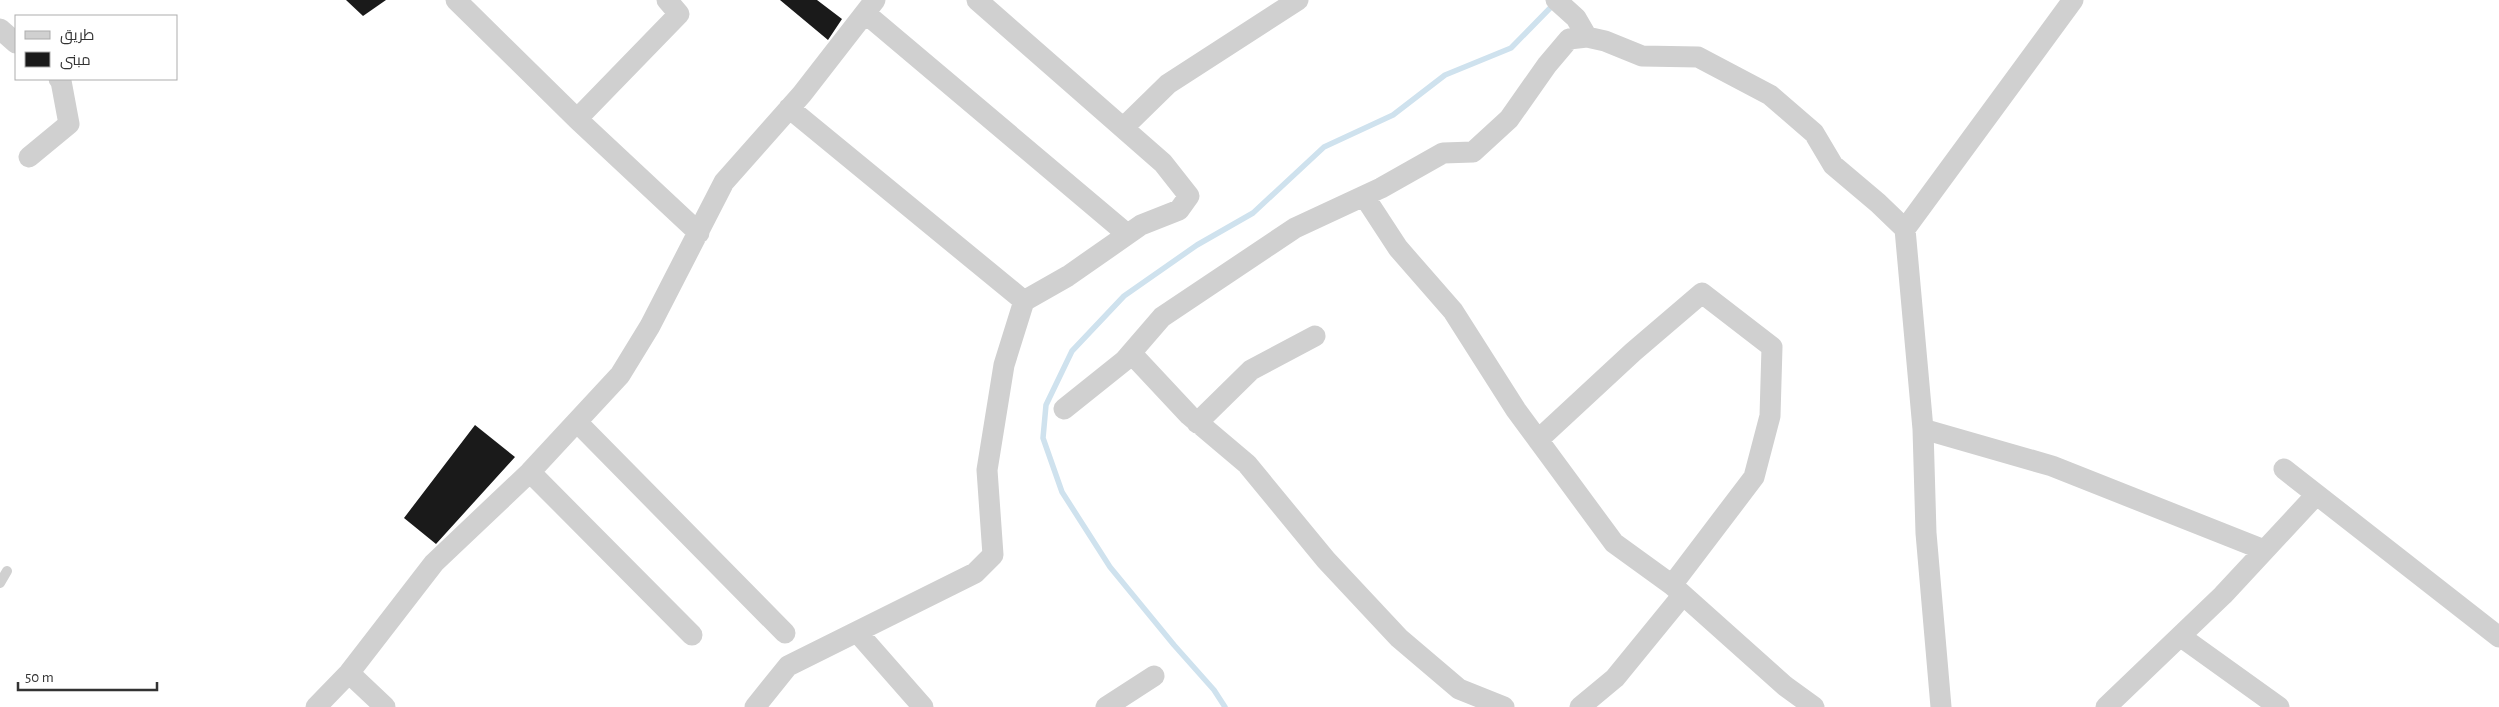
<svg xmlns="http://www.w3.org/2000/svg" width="2499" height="707" viewBox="0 0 2499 707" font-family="'Alegreya Sans',Cairo,sans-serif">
  <rect width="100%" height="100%" fill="#fff"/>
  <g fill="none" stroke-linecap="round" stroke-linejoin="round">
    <path stroke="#cfe2ee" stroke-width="5.5" d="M 1225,707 L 1214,690 L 1174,645 L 1110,567 L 1062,492 L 1043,438 L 1046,405 L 1072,351 L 1124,296 L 1197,245 L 1253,213 L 1324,147 L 1393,115 L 1445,75 L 1511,48 L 1555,3"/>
  </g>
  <path fill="#1a1a1a" d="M 346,0 L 386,0 L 363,16 Z
    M 780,0 L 817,0 L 842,19 L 828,40 Z
    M 475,425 L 515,457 L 436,544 L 404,518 Z"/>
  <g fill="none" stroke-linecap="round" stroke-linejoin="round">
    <path stroke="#d0d0d0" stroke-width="10" d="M 0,583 L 7,571"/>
    <path stroke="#d0d0d0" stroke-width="21" d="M 456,0 L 577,119 L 699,233
      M 1556,0 L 1576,18 L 1587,37
      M 865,13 L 1127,234
      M 0,29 L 16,43
      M 789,108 L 1024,301
      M 577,119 L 679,14 L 667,0
      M 1123,128 L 1168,84 L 1298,0
      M 29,157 L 69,124 L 61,81 L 59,79
      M 1364,196 L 1398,248 L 1453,311 L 1516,410 L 1614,543 L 1672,585 L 1785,686 L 1814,707
      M 1905,229 L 2073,0
      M 1131,353 L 1189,415 L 1247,464 L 1326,560 L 1399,638 L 1459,689 L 1504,707
      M 1064,409 L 1124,361 L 1162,317 L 1295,228 L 1381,188 L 1443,153 L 1473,152 L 1509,119 L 1547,65 L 1569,39 L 1587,37 L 1605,41 L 1642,56 L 1698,57 L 1770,95 L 1814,133 L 1833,165 L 1878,203 L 1905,229 L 1923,429 L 1926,533 L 1941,707
      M 577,422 L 785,633
      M 1197,423 L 1251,370 L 1315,336
      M 1923,429 L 2052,466 L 2264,550
      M 1538,440 L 1633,352 L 1702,293 L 1772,347 L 1770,416 L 1754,477 L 1672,585
      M 2284,469 L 2499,637
      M 530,472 L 692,635
      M 858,633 L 923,707
      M 2180,636 L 2279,707
      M 349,673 L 385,707
      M 316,707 L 349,673 L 434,563 L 530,472 L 620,375 L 650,326 L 724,182 L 802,94 L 875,0
      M 755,707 L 788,666 L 975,573 L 993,555 L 987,470 L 1004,365 L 1024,301 L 1068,276 L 1141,225 L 1179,210 L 1189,196 L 1163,163 L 977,0
      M 1106,707 L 1154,676
      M 1580,707 L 1615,678 L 1682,596
      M 2106,707 L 2223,595 L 2316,495"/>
  </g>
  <rect x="15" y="15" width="162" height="65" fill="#ffffff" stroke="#adadad"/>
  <rect x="25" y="31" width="25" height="8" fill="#d0d0d0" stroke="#adadad"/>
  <text x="60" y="40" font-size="15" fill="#333333">طريق</text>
  <rect x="25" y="52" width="25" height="15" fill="#1a1a1a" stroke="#adadad"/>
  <text x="60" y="65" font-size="15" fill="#333333">مبنى</text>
  <path d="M18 682v8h139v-8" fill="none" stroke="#333333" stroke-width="2.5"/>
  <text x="25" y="682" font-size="15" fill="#333333" stroke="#ffffff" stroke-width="4" paint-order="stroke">50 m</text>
</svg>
